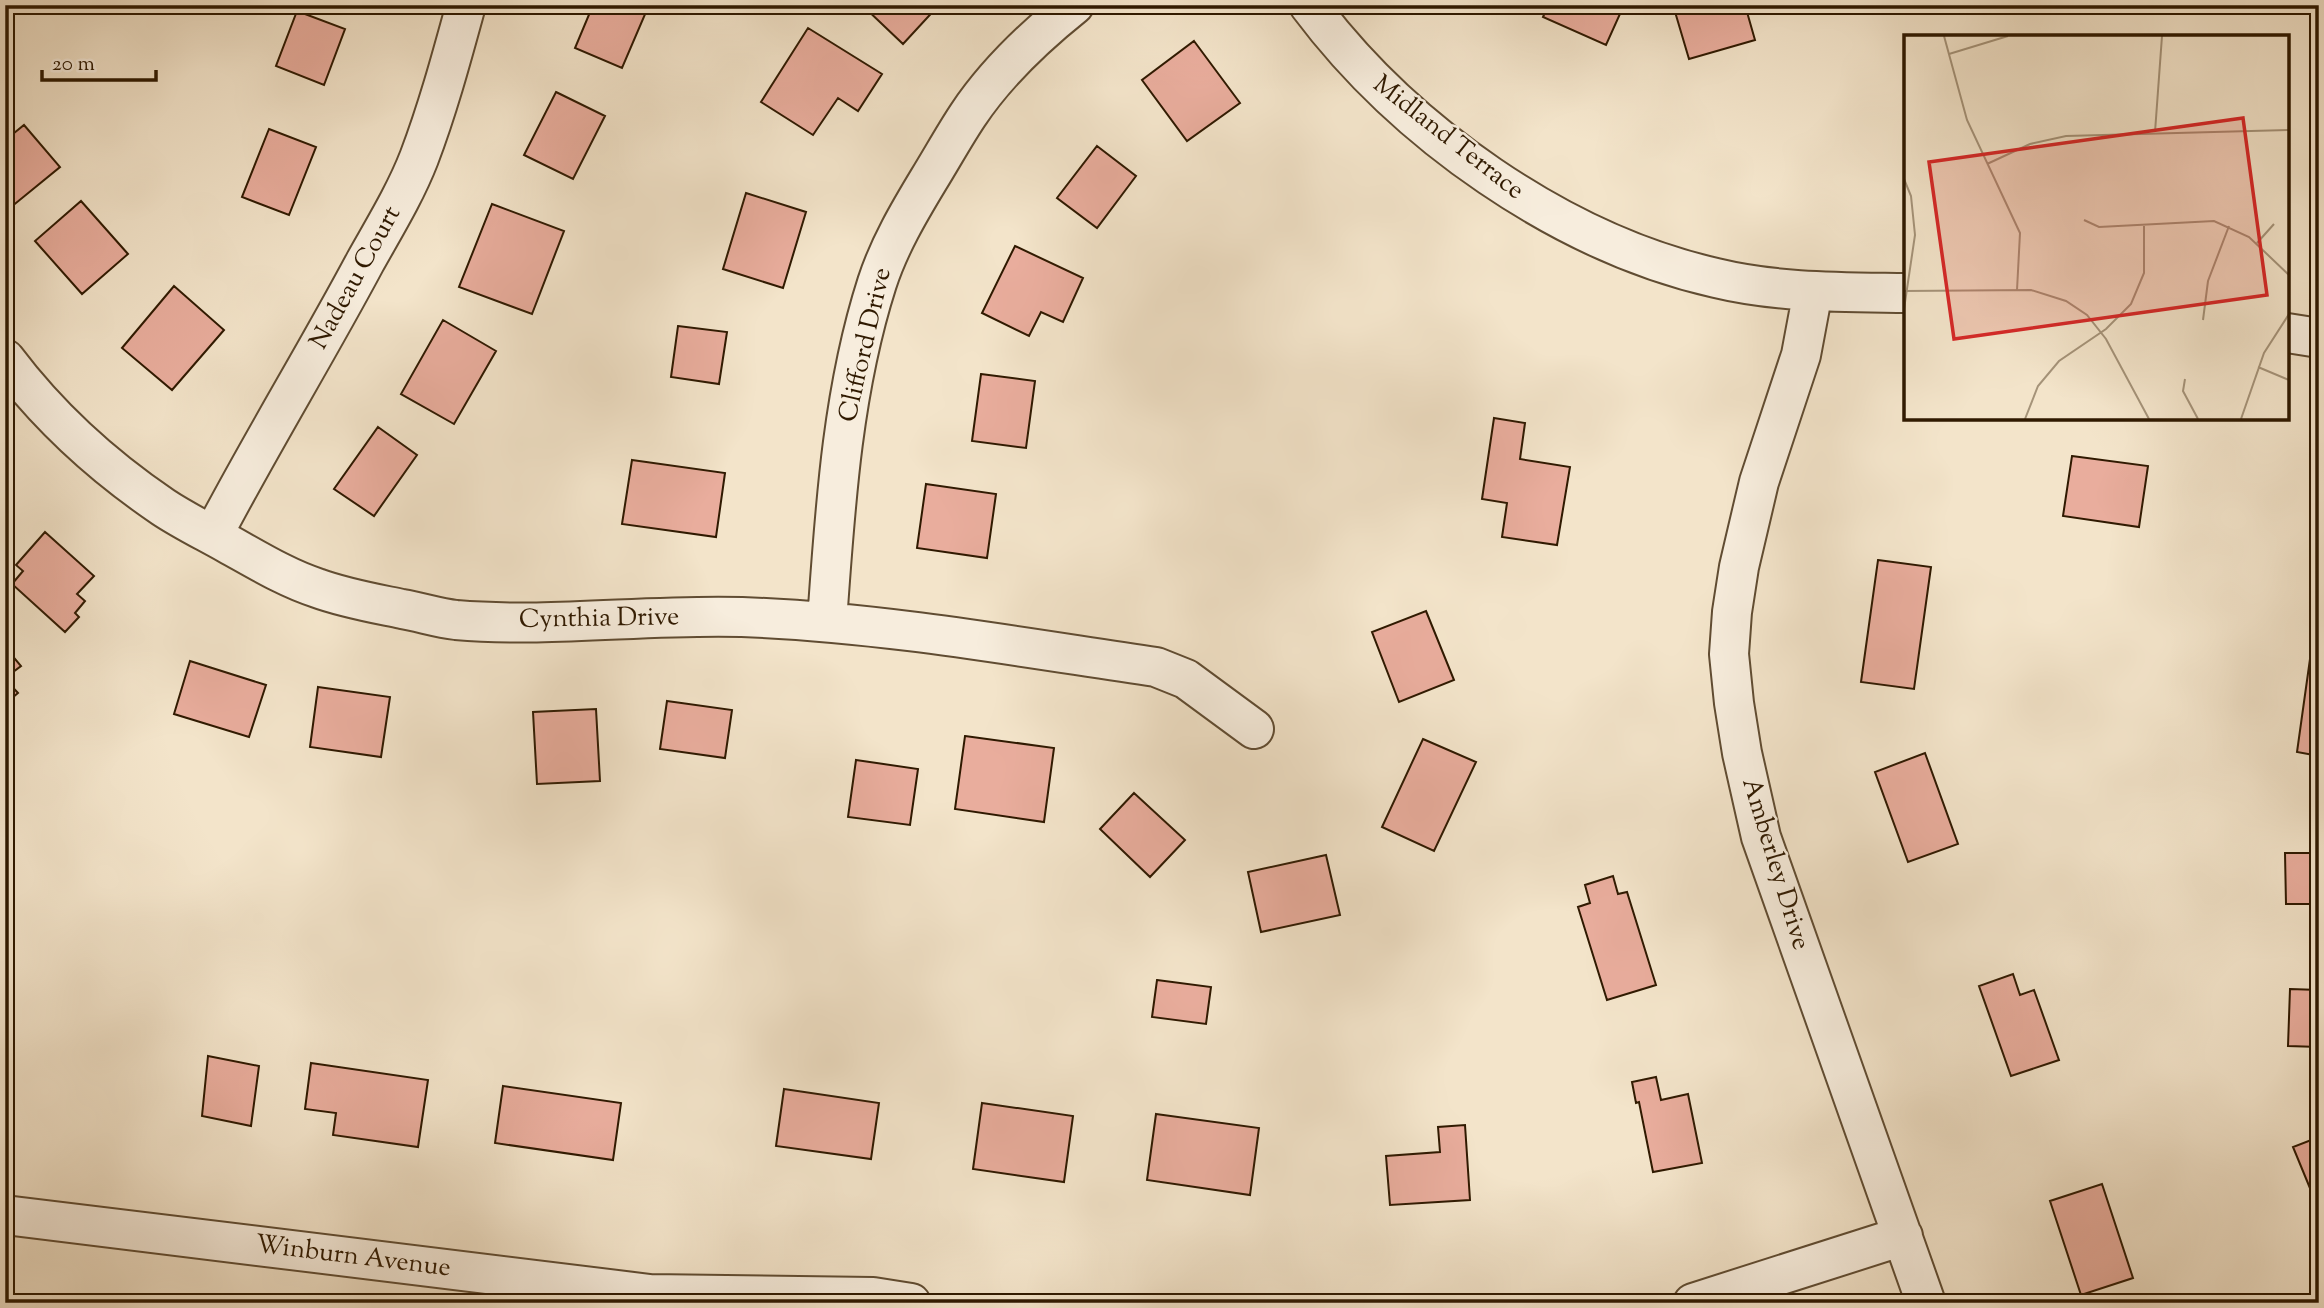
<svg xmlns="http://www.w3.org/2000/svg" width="2324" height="1308" viewBox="0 0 2324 1308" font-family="'Sorts Mill Goudy',serif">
  <rect width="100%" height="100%" fill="#f3e4ca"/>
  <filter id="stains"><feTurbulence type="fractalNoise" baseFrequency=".00286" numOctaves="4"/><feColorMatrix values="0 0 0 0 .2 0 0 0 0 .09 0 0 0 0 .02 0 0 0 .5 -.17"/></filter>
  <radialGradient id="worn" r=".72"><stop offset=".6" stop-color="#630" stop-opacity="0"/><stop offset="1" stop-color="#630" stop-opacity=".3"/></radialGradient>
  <path fill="#e9ad9d" stroke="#2f1900" stroke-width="2" d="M 593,5 L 649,5 L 622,68 L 575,48 Z
    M 862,5 L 939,5 L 903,44 Z
    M 1548,5 L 1624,5 L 1606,45 L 1543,17 Z
    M 1673,5 L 1745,5 L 1755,40 L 1689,59 Z
    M 297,11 L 345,29 L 324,85 L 276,66 Z
    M 808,28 L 882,74 L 858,111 L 838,98 L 813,135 L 761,102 Z
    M 1194,41 L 1240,103 L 1187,141 L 1142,80 Z
    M 556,92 L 605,116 L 573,179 L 524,155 Z
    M 24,125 L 60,167 L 5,212 L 5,135 L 8,138 Z
    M 269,129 L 316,147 L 289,215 L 242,197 Z
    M 1097,146 L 1136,176 L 1097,228 L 1057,198 Z
    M 746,193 L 806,212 L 783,288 L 723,269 Z
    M 81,201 L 128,254 L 82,294 L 35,241 Z
    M 492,204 L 564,231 L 532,314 L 459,287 Z
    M 1015,246 L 1083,278 L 1063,322 L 1041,312 L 1029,336 L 982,313 Z
    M 174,286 L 224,330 L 172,390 L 122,348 Z
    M 443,320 L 496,351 L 454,424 L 401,394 Z
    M 678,326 L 727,332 L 719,384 L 671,377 Z
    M 981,374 L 1035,381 L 1026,448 L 972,441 Z
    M 1494,418 L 1525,423 L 1520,459 L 1570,467 L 1557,545 L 1502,537 L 1507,503 L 1482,499 Z
    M 378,427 L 417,455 L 374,516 L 334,489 Z
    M 2072,456 L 2148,466 L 2139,527 L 2063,516 Z
    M 632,460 L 725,473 L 716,537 L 622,524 Z
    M 926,484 L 996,494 L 987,558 L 917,548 Z
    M 45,532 L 94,576 L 77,594 L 85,601 L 75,613 L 79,617 L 65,632 L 12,584 L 23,571 L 16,565 Z
    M 1878,560 L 1931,567 L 1914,689 L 1861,682 Z
    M 1426,611 L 1454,680 L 1399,702 L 1372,632 Z
    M 5,647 L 21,666 L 5,678 Z
    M 2310,659 L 2319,661 L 2319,756 L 2297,752 Z
    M 190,661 L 266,685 L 249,737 L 174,714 Z
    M 5,679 L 18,693 L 5,704 Z
    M 318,687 L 390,697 L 381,757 L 310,747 Z
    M 667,701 L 732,710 L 725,758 L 660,749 Z
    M 596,709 L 600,781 L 537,784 L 533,712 Z
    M 965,736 L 1054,748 L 1044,822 L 955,809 Z
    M 1423,739 L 1476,762 L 1434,851 L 1382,827 Z
    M 1925,753 L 1958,844 L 1908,862 L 1875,772 Z
    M 856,760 L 918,769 L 910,825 L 848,817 Z
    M 1134,793 L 1185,840 L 1150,877 L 1100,829 Z
    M 2285,853 L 2319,853 L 2319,904 L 2286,904 Z
    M 1326,855 L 1340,915 L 1261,932 L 1248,872 Z
    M 1613,876 L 1618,894 L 1627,892 L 1656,985 L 1607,1000 L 1578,907 L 1590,903 L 1585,885 Z
    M 2013,974 L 2020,995 L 2034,990 L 2059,1060 L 2011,1076 L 1979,986 Z
    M 1157,980 L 1211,987 L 1206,1024 L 1152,1017 Z
    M 2290,989 L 2319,990 L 2319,1047 L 2288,1046 Z
    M 208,1056 L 259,1066 L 251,1126 L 202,1116 Z
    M 311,1063 L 428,1080 L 418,1147 L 333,1135 L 336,1113 L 305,1109 Z
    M 1656,1077 L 1661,1100 L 1688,1094 L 1702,1163 L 1653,1172 L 1639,1102 L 1636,1103 L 1632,1082 Z
    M 503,1086 L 621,1103 L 613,1160 L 495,1143 Z
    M 784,1089 L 879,1103 L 871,1159 L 776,1146 Z
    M 982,1103 L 1073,1116 L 1064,1182 L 973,1169 Z
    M 1156,1114 L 1259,1128 L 1250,1195 L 1147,1180 Z
    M 1465,1125 L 1470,1200 L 1390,1205 L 1386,1156 L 1440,1152 L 1438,1127 Z
    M 2319,1137 L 2319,1210 L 2293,1147 Z
    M 2102,1184 L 2133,1278 L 2081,1295 L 2050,1201 Z"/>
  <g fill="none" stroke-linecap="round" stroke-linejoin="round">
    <g stroke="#604c32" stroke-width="42">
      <path id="street" d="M 1309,5 C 1404,132 1561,243 1716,278 C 1778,293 1842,292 1906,293
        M 1813,291 L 1801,355 L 1759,482 L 1739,567 L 1732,612 L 1729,654 L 1734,703 L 1742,753 L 1761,837 L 1926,1303
        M 2287,333 L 2319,338
        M 5,359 C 48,416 104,467 163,507 C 184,521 207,532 228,544 C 257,560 286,578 317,588 C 344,598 373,603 402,609 C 420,612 438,618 456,620 C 551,628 647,614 742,617 C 881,622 1019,647 1156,667 L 1186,679 L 1254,729
        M 213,535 C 261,443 316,354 365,262 C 384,228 405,194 419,158 C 438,108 452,56 466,5
        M 827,622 C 835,509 842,392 877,283 C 889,246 909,212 929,179 C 942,158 954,136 968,115 C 996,73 1034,37 1074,5
        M 5,1215 L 650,1294 L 873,1297 L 911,1303
        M 1693,1303 L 1903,1236"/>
    </g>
    <use href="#street" stroke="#f7eddd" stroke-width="38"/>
  </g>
  <g text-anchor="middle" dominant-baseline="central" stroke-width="5" stroke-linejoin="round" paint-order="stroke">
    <g font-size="26" fill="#2f1900" stroke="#f7eddd">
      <text transform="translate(1448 138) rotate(38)">Midland Terrace</text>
      <text transform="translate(356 278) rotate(-61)">Nadeau Court</text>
      <text transform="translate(866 345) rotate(-77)">Clifford Drive</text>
      <text transform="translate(599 619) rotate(-1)">Cynthia Drive</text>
      <text transform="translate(1775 864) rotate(73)">Amberley Drive</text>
      <text transform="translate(353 1257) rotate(7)">Winburn Avenue</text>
    </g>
  </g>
  <g transform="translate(1904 35)">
    <rect width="385" height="385" fill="#f3e4ca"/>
    <path fill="none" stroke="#a59379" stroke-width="2" d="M 40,1 L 63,85 L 116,198 L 113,255M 45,19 L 104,1M 251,97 L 258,1M 83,129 L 126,109 L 162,101 L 385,95M 0,144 L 7,161 L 11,200 L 0,274M 180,185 L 195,192 L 310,186 L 345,202 L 385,240M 353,208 L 370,189M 0,256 L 127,255 L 162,266 L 183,280 L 202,304 L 245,384M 299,285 L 304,246 L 325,191M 354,332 L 385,345M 281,344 L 279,356 L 294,384M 121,384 L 134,351 L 155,326 L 202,294 L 227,269 L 240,238 L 240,191M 337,384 L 360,318 L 385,279"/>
    <path fill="#d62828" fill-opacity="0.15" stroke="#d62828" stroke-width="3.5" d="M 339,83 L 363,260 L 50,304 L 25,127 Z"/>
    <rect width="385" height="385" fill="none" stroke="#2f1900" stroke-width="3.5"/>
  </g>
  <rect width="2324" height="1308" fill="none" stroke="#f3e4ca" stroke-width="28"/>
  <rect x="7" y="7" width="2310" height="1294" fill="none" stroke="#2f1900" stroke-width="3.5"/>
  <rect x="14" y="14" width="2296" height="1280" fill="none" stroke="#2f1900" stroke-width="2"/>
  <path d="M42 70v10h114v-10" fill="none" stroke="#2f1900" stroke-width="3.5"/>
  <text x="52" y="70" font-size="21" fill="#2f1900" stroke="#f7eddd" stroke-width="5" paint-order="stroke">20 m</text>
  <rect width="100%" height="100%" filter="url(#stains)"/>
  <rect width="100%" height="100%" fill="url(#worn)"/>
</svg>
